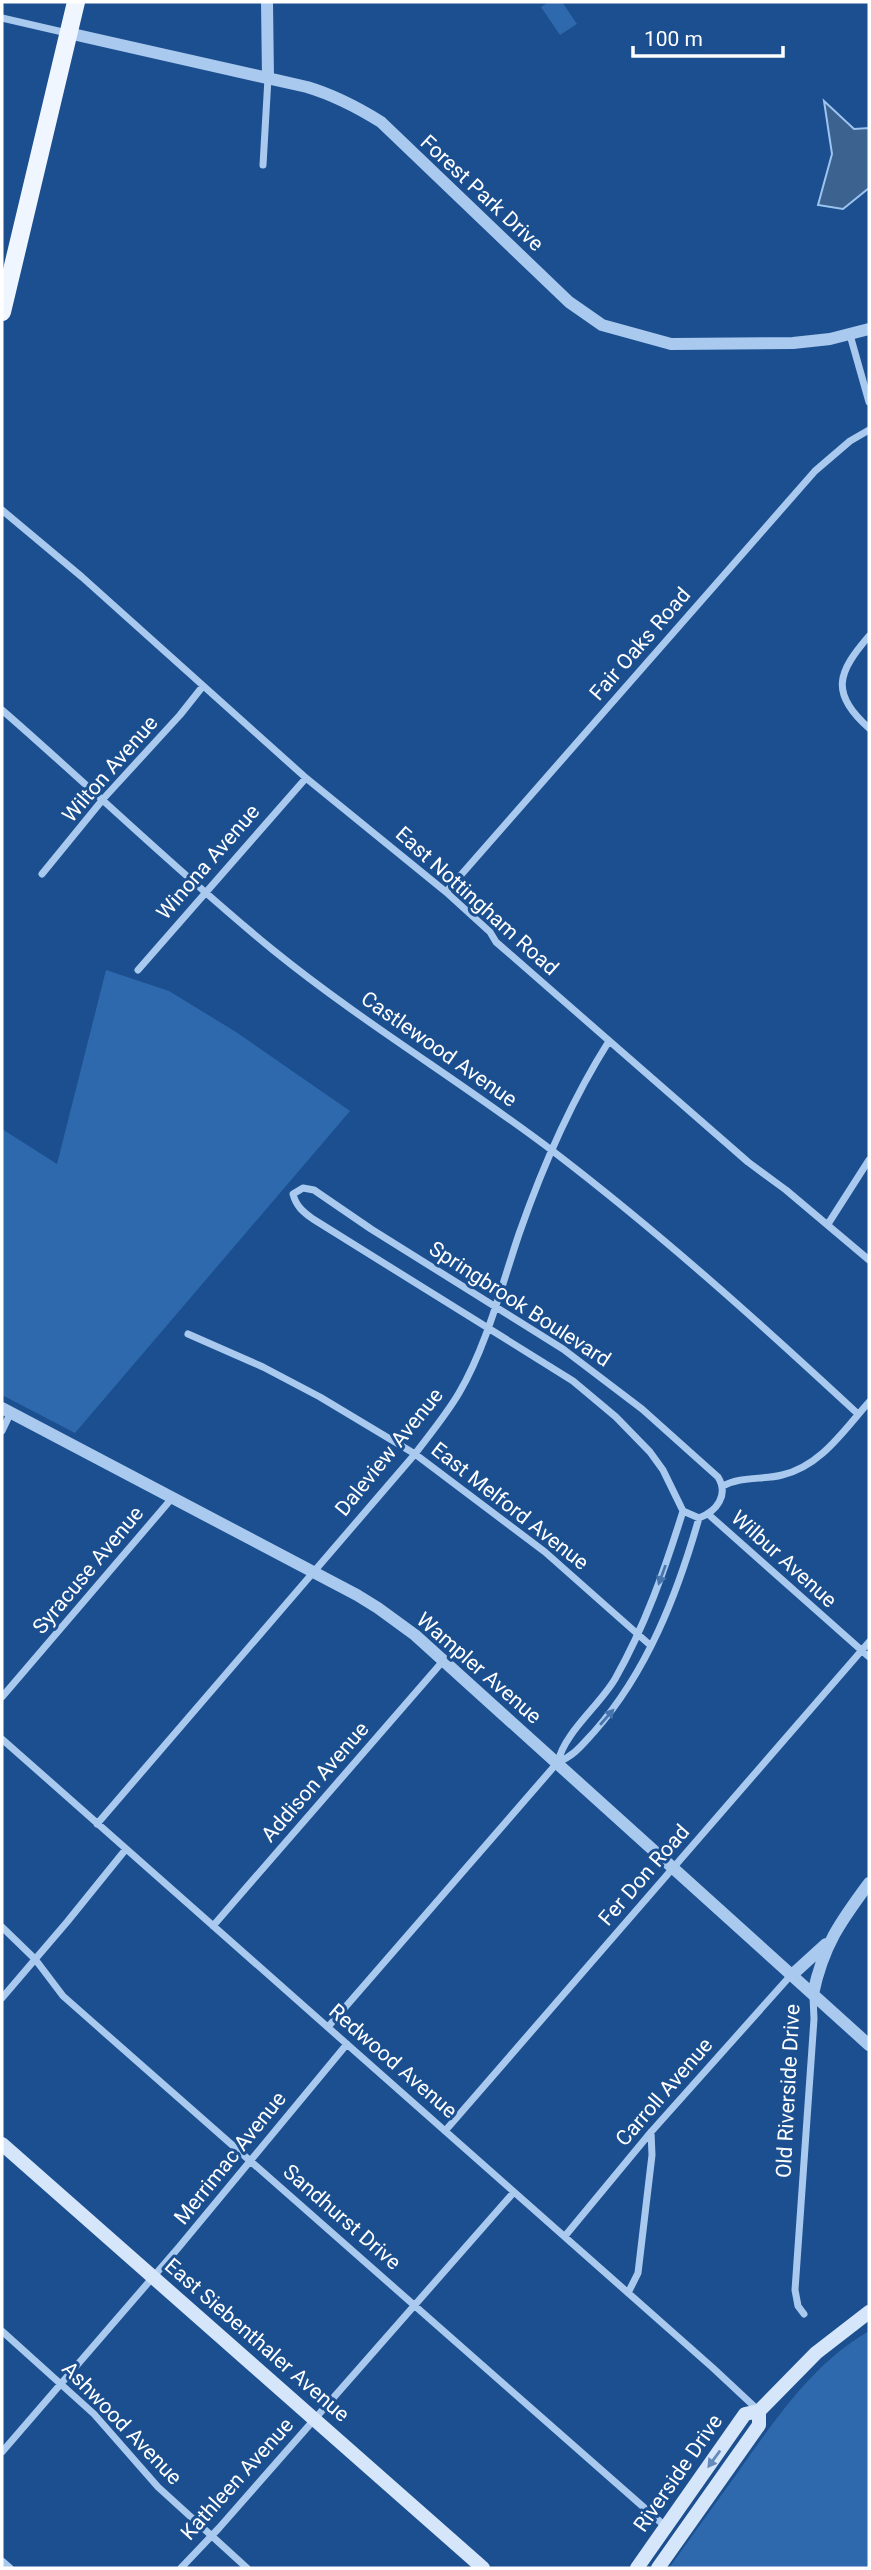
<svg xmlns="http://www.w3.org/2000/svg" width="871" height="2570" viewBox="0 0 871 2570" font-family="Roboto,sans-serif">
  <rect width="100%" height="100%" fill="#1b4f8f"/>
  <path fill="#2e69ad" d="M 549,2 L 562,2 L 577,24 L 560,35 L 541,7 Z
    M 106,970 L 169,991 L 236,1032 L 350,1111 L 75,1433 L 2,1395 L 2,1129 L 57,1164 Z
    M 869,2331 L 869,2568 L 669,2568 C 692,2536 715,2504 738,2472 C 775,2420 813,2363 869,2331 Z"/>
  <path fill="#3c6290" stroke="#9cc4f0" stroke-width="2" d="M 824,101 L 854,129 L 869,128 L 869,188 L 843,209 L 818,205 L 832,154 Z"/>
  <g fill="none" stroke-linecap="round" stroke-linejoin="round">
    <path stroke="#a9c9ee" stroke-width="7" d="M 2,18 L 67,33
      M 263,165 L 268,78
      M 850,335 L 869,402
      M 2,510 L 82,577 L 306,778 L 446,892 L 490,932 L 496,942 L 748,1162 L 786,1190 L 869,1260
      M 869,636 C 838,672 829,693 869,728
      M 2,710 C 93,789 180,874 273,950 C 363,1023 462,1082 554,1152 C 661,1234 760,1323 858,1414
      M 42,874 L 104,798 L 180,715 L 203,686
      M 446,892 L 815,471 L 850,441 L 869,430
      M 138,970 L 306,778
      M 303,1188 L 314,1190 L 371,1229 L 563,1349 L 642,1409 L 718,1477 C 729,1495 717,1511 699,1518 L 683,1511 L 663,1470 L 650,1452 L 616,1417 L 573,1381 L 313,1219 C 303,1212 296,1206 293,1194 Z
      M 828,1224 L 869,1160
      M 188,1334 L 263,1367 L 320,1397 L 415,1454 L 545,1552 L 650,1645
      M 2,1431 L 11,1412
      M 723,1486 C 741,1476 763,1480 782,1475 C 821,1466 844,1430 869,1402
      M 708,1514 L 869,1657
      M 2,1697 L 173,1497
      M 2,1739 L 713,2368 L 758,2410
      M 558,1762 C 564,1733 599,1706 615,1679 C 645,1626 665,1569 683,1511
      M 97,1824 L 415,1454 C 430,1434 446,1415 459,1393 C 487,1345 501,1287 519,1234 C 542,1168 571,1101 609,1041
      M 213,1926 L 443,1661
      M 2,1927 L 35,1959 L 63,1996 L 97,2026 L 665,2526
      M 2,1998 L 67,1922 L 126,1849
      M 328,2027 L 558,1762 C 574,1756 582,1745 594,1732 C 647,1672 677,1595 699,1518
      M 445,2131 L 869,1642
      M 565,2236 L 651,2132 L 792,1974
      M 628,2293 L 638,2273 L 652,2155 L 651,2132
      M 804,2314 L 798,2306 L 795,2290 L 814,2019 L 813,1996
      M 2,2331 L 94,2414 L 158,2487 L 247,2568
      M 2,2452 L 179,2247 L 347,2044
      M 2,2561 L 10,2568
      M 181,2568 L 219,2528 L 514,2192"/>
    <path stroke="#a9c9ee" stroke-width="12" d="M 267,2 L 268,78
      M 68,33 L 307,87 C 334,95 357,107 381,122 L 569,302 L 602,325 L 671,344 L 793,343 L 830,339 L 869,329
      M 2,1408 L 357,1595 L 378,1608 L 415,1635 L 869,2045
      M 793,1974 L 826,1944
      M 813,1994 C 823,1946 840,1922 869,1883"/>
    <path stroke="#d6e6fa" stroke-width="14" d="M 2,2144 L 483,2568
      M 637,2568 L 745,2414 L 759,2411 L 816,2353 L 869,2312
      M 658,2568 L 759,2425 L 759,2411"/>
    <path stroke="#f0f6ff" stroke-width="18" d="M 2,312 L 76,2"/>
  </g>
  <defs><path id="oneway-solid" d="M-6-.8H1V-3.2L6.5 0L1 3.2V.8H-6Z" transform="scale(1.75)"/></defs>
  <g fill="#4674ac">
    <use href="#oneway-solid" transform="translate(662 1575) rotate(110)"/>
    <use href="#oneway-solid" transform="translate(607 1717) rotate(-49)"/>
  </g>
  <use fill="#668bba" href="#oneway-solid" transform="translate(714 2459) rotate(126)"/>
  <g text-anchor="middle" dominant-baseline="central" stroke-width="6" stroke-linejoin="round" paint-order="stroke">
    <g font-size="21" fill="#fff" stroke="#1b4f8f">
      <text transform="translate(482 193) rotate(43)">Forest Park Drive</text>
      <text transform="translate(640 644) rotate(-49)">Fair Oaks Road</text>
      <text transform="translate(110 769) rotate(-49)">Wilton Avenue</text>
      <text transform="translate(208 862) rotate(-49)">Winona Avenue</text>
      <text transform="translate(477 901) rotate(42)">East Nottingham Road</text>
      <text transform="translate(439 1049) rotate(35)">Castlewood Avenue</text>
      <text transform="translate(520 1304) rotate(33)">Springbrook Boulevard</text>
      <text transform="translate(389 1452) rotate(-51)">Daleview Avenue</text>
      <text transform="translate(510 1506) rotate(38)">East Melford Avenue</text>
      <text transform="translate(784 1559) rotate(42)">Wilbur Avenue</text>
      <text transform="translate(88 1570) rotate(-50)">Syracuse Avenue</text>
      <text transform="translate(479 1668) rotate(41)">Wampler Avenue</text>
      <text transform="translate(315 1782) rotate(-49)">Addison Avenue</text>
      <text transform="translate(644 1875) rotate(-49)">Fer Don Road</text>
      <text transform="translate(393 2061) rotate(41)">Redwood Avenue</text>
      <text transform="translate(788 2091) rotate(-87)">Old Riverside Drive</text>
      <text transform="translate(664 2092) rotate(-49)">Carroll Avenue</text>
      <text transform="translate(230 2158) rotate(-51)">Merrimac Avenue</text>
      <text transform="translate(342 2217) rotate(41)">Sandhurst Drive</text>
      <text transform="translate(257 2340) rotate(41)">East Siebenthaler Avenue</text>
      <text transform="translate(122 2423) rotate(46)">Ashwood Avenue</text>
      <text transform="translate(678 2473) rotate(-55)">Riverside Drive</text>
      <text transform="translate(237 2479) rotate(-48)">Kathleen Avenue</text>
    </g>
  </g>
  <rect width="871" height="2570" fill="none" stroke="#ffffff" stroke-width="7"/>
  <path d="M633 46v10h150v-10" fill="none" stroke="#ffffff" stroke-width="3.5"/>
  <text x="644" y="46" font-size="21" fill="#ffffff" stroke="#1b4f8f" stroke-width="5" paint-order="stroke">100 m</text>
</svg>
